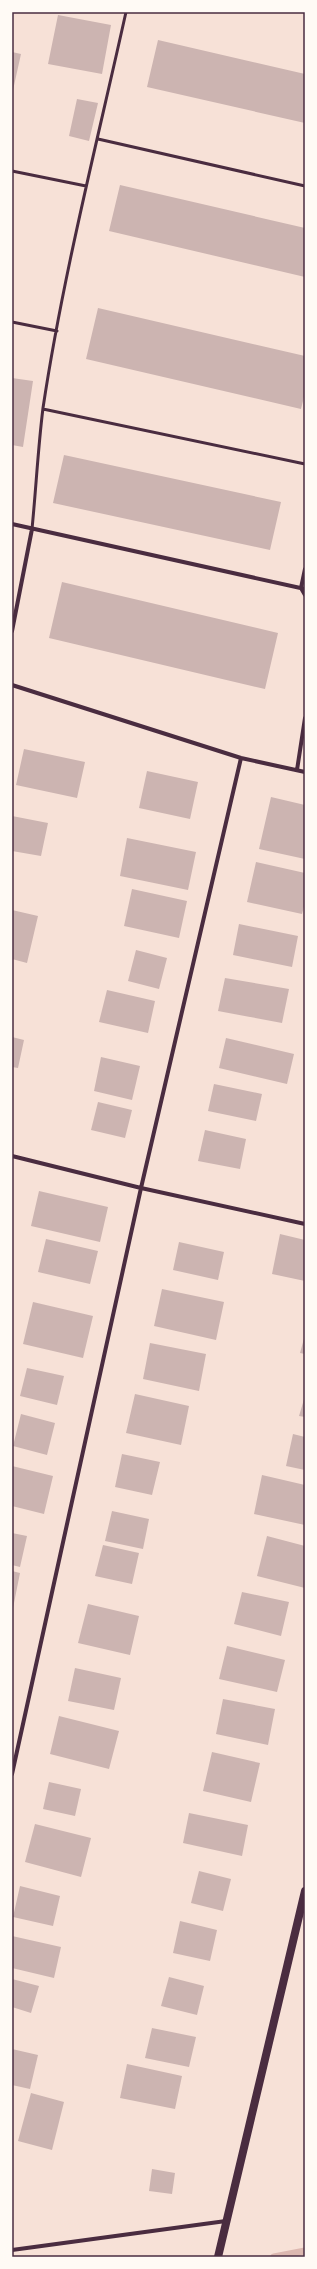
<svg xmlns="http://www.w3.org/2000/svg" width="317" height="2269" viewBox="0 0 317 2269" font-family="Overpass,sans-serif">
  <rect width="100%" height="100%" fill="#f7e1d7"/>
  <g fill="none" stroke-linecap="round" stroke-linejoin="round">
    <path stroke="#dcb8b0" stroke-width="7" d="M 274,2257 L 305,2251"/>
  </g>
  <path fill="#ccb4b1" d="M 58,15 L 111,25 L 102,74 L 48,64 Z
    M 158,40 L 305,74 L 305,123 L 147,87 Z
    M 12,52 L 21,54 L 13,90 L 12,90 Z
    M 77,99 L 98,103 L 89,141 L 69,136 Z
    M 120,185 L 305,228 L 305,277 L 109,231 Z
    M 98,308 L 305,356 L 305,393 L 301,409 L 86,359 Z
    M 12,378 L 33,381 L 23,447 L 12,445 Z
    M 64,455 L 281,502 L 270,550 L 53,503 Z
    M 62,582 L 278,633 L 265,689 L 49,638 Z
    M 24,749 L 85,762 L 77,798 L 16,785 Z
    M 147,771 L 198,782 L 190,819 L 139,808 Z
    M 271,797 L 305,805 L 305,859 L 259,849 Z
    M 12,816 L 48,823 L 41,856 L 12,851 Z
    M 127,838 L 196,852 L 188,890 L 120,876 Z
    M 256,862 L 305,873 L 305,903 L 302,914 L 247,902 Z
    M 132,889 L 187,901 L 179,938 L 124,926 Z
    M 12,910 L 38,916 L 27,963 L 12,959 Z
    M 239,924 L 298,936 L 292,967 L 233,955 Z
    M 136,950 L 167,958 L 159,989 L 128,981 Z
    M 225,978 L 289,989 L 282,1023 L 218,1011 Z
    M 107,990 L 155,1001 L 148,1033 L 99,1022 Z
    M 12,1037 L 24,1040 L 18,1068 L 12,1067 Z
    M 226,1038 L 294,1054 L 287,1084 L 219,1068 Z
    M 101,1057 L 140,1066 L 132,1100 L 94,1091 Z
    M 214,1084 L 262,1094 L 256,1121 L 208,1111 Z
    M 98,1102 L 132,1110 L 125,1138 L 91,1130 Z
    M 205,1130 L 246,1139 L 240,1169 L 198,1161 Z
    M 39,1191 L 108,1207 L 100,1242 L 31,1226 Z
    M 280,1234 L 305,1240 L 305,1281 L 272,1274 Z
    M 46,1239 L 98,1251 L 90,1284 L 38,1272 Z
    M 179,1242 L 224,1252 L 218,1280 L 173,1270 Z
    M 162,1289 L 224,1302 L 216,1340 L 154,1326 Z
    M 33,1302 L 93,1316 L 83,1358 L 23,1344 Z
    M 305,1335 L 305,1354 L 300,1353 Z
    M 150,1343 L 206,1354 L 199,1391 L 143,1379 Z
    M 27,1368 L 64,1376 L 57,1405 L 20,1396 Z
    M 135,1394 L 189,1406 L 181,1445 L 126,1433 Z
    M 305,1396 L 305,1417 L 299,1416 Z
    M 21,1414 L 55,1423 L 47,1455 L 13,1446 Z
    M 293,1434 L 305,1437 L 305,1470 L 286,1466 Z
    M 122,1454 L 160,1462 L 152,1495 L 115,1487 Z
    M 12,1466 L 53,1476 L 44,1514 L 12,1506 Z
    M 262,1475 L 305,1485 L 305,1525 L 254,1514 Z
    M 112,1511 L 149,1519 L 143,1549 L 105,1541 Z
    M 12,1533 L 27,1536 L 20,1567 L 12,1565 Z
    M 267,1536 L 305,1546 L 305,1588 L 257,1576 Z
    M 103,1545 L 139,1553 L 132,1584 L 95,1576 Z
    M 12,1571 L 20,1573 L 13,1608 L 12,1608 Z
    M 242,1592 L 289,1602 L 281,1636 L 234,1624 Z
    M 88,1604 L 139,1616 L 130,1655 L 78,1643 Z
    M 227,1646 L 285,1660 L 277,1692 L 219,1679 Z
    M 75,1668 L 121,1678 L 114,1710 L 68,1701 Z
    M 223,1699 L 275,1709 L 268,1745 L 216,1734 Z
    M 59,1716 L 119,1731 L 109,1769 L 50,1754 Z
    M 212,1752 L 260,1763 L 251,1802 L 203,1791 Z
    M 49,1782 L 81,1789 L 75,1816 L 43,1809 Z
    M 189,1813 L 248,1825 L 242,1856 L 183,1843 Z
    M 35,1824 L 91,1838 L 81,1877 L 25,1862 Z
    M 199,1871 L 231,1879 L 223,1911 L 191,1903 Z
    M 20,1886 L 60,1896 L 53,1926 L 13,1917 Z
    M 180,1921 L 217,1930 L 210,1961 L 173,1953 Z
    M 12,1936 L 61,1947 L 54,1978 L 12,1968 Z
    M 169,1977 L 204,1986 L 197,2015 L 161,2006 Z
    M 12,1979 L 39,1986 L 31,2013 L 12,2007 Z
    M 152,2028 L 196,2037 L 189,2067 L 145,2058 Z
    M 12,2049 L 38,2055 L 30,2089 L 12,2085 Z
    M 127,2064 L 182,2076 L 175,2109 L 120,2098 Z
    M 31,2093 L 64,2102 L 52,2150 L 18,2141 Z
    M 152,2169 L 175,2173 L 172,2194 L 149,2191 Z"/>
  <g fill="none" stroke-linecap="round" stroke-linejoin="round">
    <path stroke="#4a2c40" stroke-width="3" d="M 98,139 L 305,186
      M 12,171 L 86,186
      M 12,322 L 57,331
      M 43,409 L 305,464
      M 32,529 C 36,489 38,448 43,408 C 63,275 97,143 126,12"/>
    <path stroke="#4a2c40" stroke-width="4" d="M 12,524 L 305,589
      M 305,569 L 301,588 L 305,595
      M 12,631 L 32,529
      M 12,685 L 241,758 L 305,772
      M 297,770 L 305,718
      M 12,1156 L 141,1188 L 305,1224
      M 12,1774 L 141,1188 L 241,758
      M 12,2250 L 226,2221"/>
    <path stroke="#4a2c40" stroke-width="8" d="M 218,2257 L 305,1891"/>
  </g>
  <rect width="317" height="2269" fill="none" stroke="#fffaf5" stroke-width="26"/>
  <rect x="13" y="13" width="291" height="2243" fill="none" stroke="#4a2c40" stroke-width="1.5"/>
</svg>
